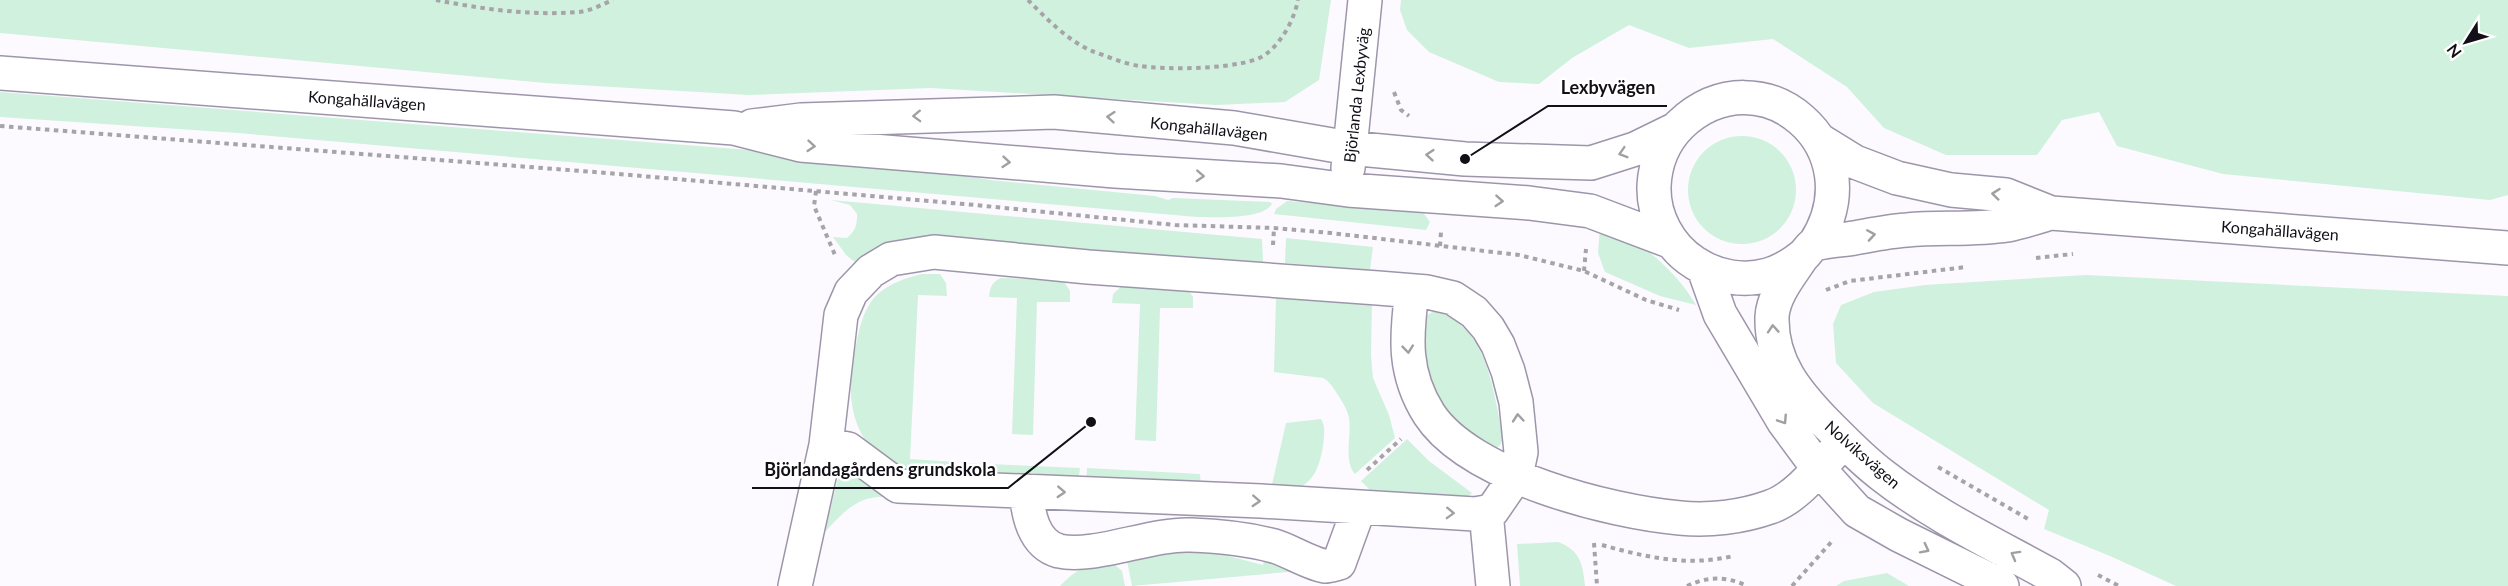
<svg xmlns="http://www.w3.org/2000/svg" width="2508" height="586" viewBox="0 0 2508 586" font-family="Lato,sans-serif">
  <rect width="100%" height="100%" fill="#fcfaff"/>
  <path fill="#d0f1dd" d="M 0,0 L 1331,0 L 1319,80 L 1285,102 L 1216,105 L 931,88 L 749,95 L 545,83 L 0,33 Z
    M 1401,0 L 2508,0 L 2508,195 L 2490,200 L 2223,174 L 2117,146 L 2099,112 L 2062,120 L 2037,155 L 1946,155 L 1884,128 L 1847,87 L 1773,39 L 1689,48 L 1629,25 L 1572,58 L 1539,84 L 1499,82 L 1429,52 L 1407,30 L 1400,10 Z
    M 0,92 L 750,150 L 916,167 L 990,180 L 1155,196 L 1168,200 L 1173,198 L 1270,202 L 1272,204 C 1262,220 1216,217 1197,217 L 238,133 L 0,117 Z
    M1688 190a54 54 0 1 1 108 0a54 54 0 1 1-108 0Z
    M 831,200 L 1262,239 L 1263,262 L 1074,250 L 856,263 L 846,255 L 833,237 L 847,238 C 856,230 857,225 857,214 L 850,205 Z
    M 1287,201 L 1422,211 L 1430,222 L 1426,230 L 1274,214 L 1276,209 Z
    M 1600,227 C 1611,231 1623,234 1632,240 C 1656,255 1682,280 1696,305 L 1660,296 L 1605,272 L 1598,253 Z
    M 1286,238 L 1373,247 L 1370,270 L 1285,263 Z
    M 922,274 L 940,274 L 946,283 L 947,296 L 918,295 L 910,459 L 956,462 L 956,477 C 932,474 906,475 886,461 C 847,433 846,387 856,345 C 859,330 862,315 871,302 C 882,286 904,278 922,274 Z
    M 2086,275 L 2508,296 L 2508,586 L 2176,586 L 2110,556 L 2044,529 L 2049,510 L 1873,403 L 1836,363 L 1833,324 L 1841,305 L 1874,292 L 1925,285 Z
    M 1001,278 L 1063,280 L 1070,291 L 1070,302 L 1037,302 L 1033,435 L 1012,434 L 1017,298 L 989,297 C 990,287 992,282 1001,278 Z
    M 1124,284 L 1186,286 L 1193,297 L 1193,308 L 1160,308 L 1156,441 L 1135,440 L 1140,304 L 1112,303 L 1113,294 Z
    M 1280,295 L 1372,302 L 1371,355 L 1373,378 L 1389,415 L 1395,438 L 1355,474 C 1343,461 1352,434 1349,418 C 1347,408 1341,400 1336,392 C 1332,386 1329,381 1323,378 L 1274,372 L 1276,298 Z
    M 1434,311 C 1488,325 1493,391 1503,436 C 1502,443 1501,446 1494,449 L 1446,415 L 1424,379 L 1421,319 Z
    M 1321,419 C 1326,426 1324,437 1323,446 C 1318,478 1305,495 1271,489 L 1286,423 Z
    M 1407,439 L 1429,461 L 1472,493 L 1464,499 L 1374,494 L 1361,481 Z
    M 964,463 L 1080,468 L 1078,482 L 963,477 Z
    M 846,467 L 895,497 C 860,493 846,509 824,533 L 839,475 Z
    M 1087,468 L 1200,474 L 1201,487 L 1086,482 Z
    M 1558,542 C 1580,550 1583,564 1585,586 L 1520,586 L 1517,544 Z
    M 1181,552 L 1221,554 L 1263,565 L 1265,556 L 1299,571 L 1132,586 L 1127,561 Z
    M 1107,558 L 1122,571 L 1125,586 L 1060,586 C 1071,574 1091,560 1107,558 Z
    M 1887,573 L 1909,586 L 1836,586 L 1844,581 Z"/>
  <g fill="none" stroke-linecap="round" stroke-linejoin="round">
    <g stroke="#9d96aa" stroke-width="36">
      <path id="minor" d="M 0,73 L 734,128 L 801,145 L 1115,171 L 1281,181 L 1348,190 L 1529,203 L 1590,211 L 1672,242
        M 752,126 L 801,120 L 1054,112 L 1234,128 L 1349,148 L 1465,159 L 1591,163 L 1635,149 L 1676,129
        M 1821,141 L 1855,162 L 1897,178 L 1951,190 L 2006,195 L 2051,213
        M 1348,168 L 1365,0
        M 1814,245 C 1878,148 1761,48 1680,125 C 1664,141 1655,163 1654,186 C 1653,216 1669,247 1695,263 C 1716,277 1743,282 1768,275 C 1782,271 1793,264 1804,255 C 1807,252 1810,247 1813,245 C 1821,241 1844,240 1854,238 C 1871,235 1890,231 1907,230 C 1940,227 1975,230 2007,225 C 2022,222 2037,217 2051,213 L 2508,248
        M 1802,257 C 1791,274 1773,295 1772,317 C 1771,362 1796,392 1826,423 C 1844,441 1862,460 1882,475 C 1933,515 1994,544 2050,575 L 2064,586
        M 1704,269 L 1720,314 L 1784,422 L 1818,468 L 1857,511 L 1899,535 L 2002,586
        M 1412,291 C 1406,337 1403,373 1429,414 C 1469,476 1610,512 1680,518 C 1709,521 1742,517 1770,507 C 1798,498 1824,462 1844,441
        M 1026,491 C 1028,513 1033,544 1059,551 C 1094,559 1152,533 1191,535 C 1218,536 1248,539 1274,546 C 1288,550 1313,565 1325,566 C 1329,566 1335,564 1339,563 L 1359,508
        M 1486,512 L 1493,586
        M 795,586 L 826,445 L 841,315 L 851,292 L 871,271 L 891,259 L 934,252 L 1088,267 L 1378,288 L 1427,292 L 1453,298 L 1474,312 L 1488,328 L 1498,345 L 1508,371 L 1516,402 L 1521,452 L 1516,476 L 1492,511 L 1475,514 L 1261,501 L 898,486 L 848,449 L 826,445"/>
    </g>
    <path stroke="#a6a3a9" stroke-width="4" stroke-dasharray="4.5 4.5" stroke-linecap="butt" d="M 436,0 C 482,9 531,16 579,12 C 590,11 603,4 613,0
      M 1028,0 C 1046,18 1068,41 1092,51 C 1106,56 1125,64 1140,66 C 1166,70 1246,70 1266,54 C 1282,42 1294,20 1298,0
      M 1394,92 L 1401,110 L 1409,116
      M 0,126 L 607,173 L 975,205 L 1175,225 L 1274,228 L 1331,233 L 1519,255 L 1584,271 L 1646,300 L 1679,310
      M 816,191 L 814,206 L 835,255
      M 1273,245 L 1274,228
      M 1440,246 L 1441,232
      M 2036,258 L 2073,254
      M 1584,271 L 1586,249
      M 1826,290 L 1850,281 L 1966,267
      M 1938,467 L 2030,520
      M 1367,470 L 1401,439
      M 1594,543 L 1597,586
      M 1602,545 C 1645,557 1688,567 1733,556
      M 2098,575 L 2119,586
      M 1687,586 C 1708,576 1726,576 1747,586
      M 1792,586 L 1834,539"/>
    <use href="#minor" stroke="#fff" stroke-width="33"/>
  </g>
  <defs><path id="oneway-chevron" d="M-2-3.5L2.5 0L-2 3.5" fill="none" stroke-width="1.6" stroke-linecap="round" stroke-linejoin="round" transform="scale(1.5)"/></defs>
  <g stroke="#a09fa2">
    <use href="#oneway-chevron" transform="translate(917 116) rotate(178)"/>
    <use href="#oneway-chevron" transform="translate(1111 117) rotate(-175)"/>
    <use href="#oneway-chevron" transform="translate(811 146) rotate(5)"/>
    <use href="#oneway-chevron" transform="translate(1623 153) rotate(163)"/>
    <use href="#oneway-chevron" transform="translate(1430 155) rotate(-175)"/>
    <use href="#oneway-chevron" transform="translate(1006 162) rotate(5)"/>
    <use href="#oneway-chevron" transform="translate(1200 176) rotate(3)"/>
    <use href="#oneway-chevron" transform="translate(1996 194) rotate(-174)"/>
    <use href="#oneway-chevron" transform="translate(1499 201) rotate(4)"/>
    <use href="#oneway-chevron" transform="translate(1871 235) rotate(-9)"/>
    <use href="#oneway-chevron" transform="translate(1773 329) rotate(-94)"/>
    <use href="#oneway-chevron" transform="translate(1408 349) rotate(84)"/>
    <use href="#oneway-chevron" transform="translate(1518 418) rotate(-95)"/>
    <use href="#oneway-chevron" transform="translate(1783 420) rotate(57)"/>
    <use href="#oneway-chevron" transform="translate(1061 492) rotate(3)"/>
    <use href="#oneway-chevron" transform="translate(1256 501) rotate(3)"/>
    <use href="#oneway-chevron" transform="translate(1450 513) rotate(2)"/>
    <use href="#oneway-chevron" transform="translate(1925 549) rotate(27)"/>
    <use href="#oneway-chevron" transform="translate(2015 555) rotate(-151)"/>
  </g>
  <g text-anchor="middle" dominant-baseline="central" stroke-width="5" stroke-linejoin="round" paint-order="stroke">
    <g font-size="16" fill="#120f17" stroke="#fff">
      <text transform="translate(1356 95) rotate(-84)">Björlanda Lexbyväg</text>
      <text transform="translate(367 100) rotate(4)">Kongahällavägen</text>
      <text transform="translate(1209 128) rotate(6)">Kongahällavägen</text>
      <text transform="translate(2280 230) rotate(4)">Kongahällavägen</text>
      <text transform="translate(1863 454) rotate(41)">Nolviksvägen</text>
    </g>
  </g>
  <path fill="none" stroke="#120f17" stroke-width="2" d="M1465 159L1548 106H1667M1091 422L1008 488H752"/>
  <g fill="#120f17" stroke="#fff" stroke-width="2">
    <circle cx="1465" cy="159" r="6"/>
    <circle cx="1091" cy="422" r="6"/>
  </g>
  <g font-size="18" text-anchor="middle" font-weight="bold" fill="#120f17" stroke="#fff" stroke-width="5" stroke-linejoin="round" paint-order="stroke">
    <text x="1608" y="94">Lexbyvägen</text>
    <text x="880" y="476">Björlandagårdens grundskola</text>
  </g>
  <g transform="translate(2466 42) rotate(233)" stroke="#ffffff" stroke-width="4.5" paint-order="stroke">
  <path d="M0-4.5L10 22L0 15L-10 22Z" fill="#120f17"/>
  <text y="-9" font-size="16" font-weight="bold" text-anchor="middle" fill="#120f17">N</text>
  </g>
</svg>
